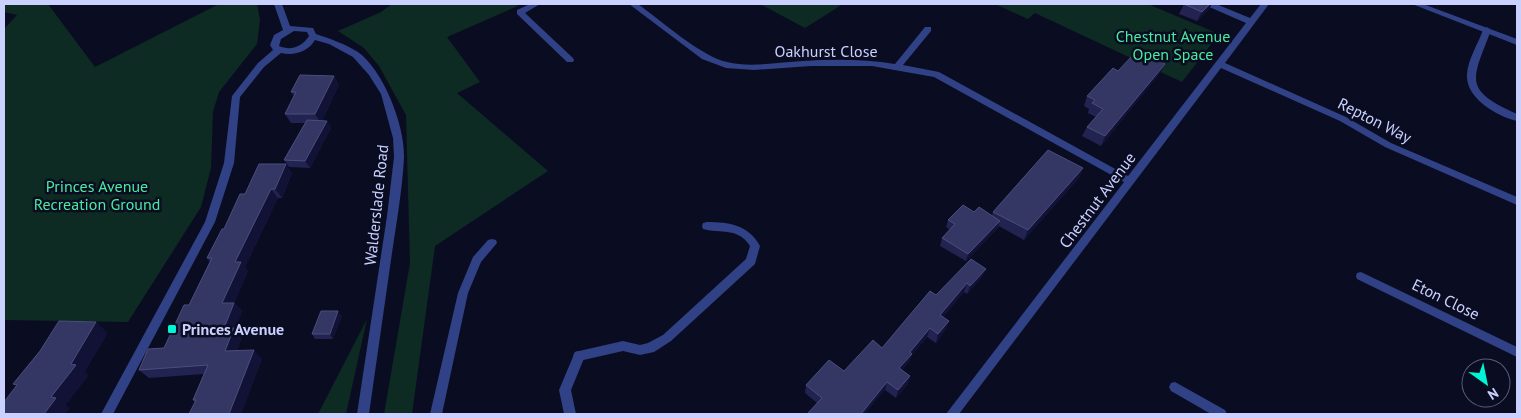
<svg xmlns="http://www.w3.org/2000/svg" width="1521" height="418" viewBox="0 0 1521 418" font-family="'PT Sans',sans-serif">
  <rect width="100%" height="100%" fill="#0a0c21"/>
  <path fill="#0d2b23" d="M 4,4 L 48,4 L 95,67 L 219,4 L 257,4 L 260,20 L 257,44 L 219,92 L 213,112 L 211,168 L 201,207 L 128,322 L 4,320 L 4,29 L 17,15 L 4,12 Z
    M 392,4 L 512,4 L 518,6 L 447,37 L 480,82 L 457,93 L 548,171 L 435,246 L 412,414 L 384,414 L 410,263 L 406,115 L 379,66 L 364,48 L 338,31 L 381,12 Z
    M 760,4 L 843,4 L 805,28 Z
    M 995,4 L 1148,4 L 1219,34 L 1182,82 L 1035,13 L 1028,19 Z
    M 367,319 L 346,414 L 318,414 Z"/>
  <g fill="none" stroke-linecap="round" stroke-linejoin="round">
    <path fill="#304185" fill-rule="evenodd" d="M 530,4 L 540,4 L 525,13 L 573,58 L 574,60 L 573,62 L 567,62 L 517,14 L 517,10 Z
      M 1487,27 L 1491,30 C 1473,79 1461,89 1517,114 L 1517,121 C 1497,116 1465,98 1467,74 C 1468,59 1478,44 1483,30 Z
      M 707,222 C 729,222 749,225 760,246 L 755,264 L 671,341 L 654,352 L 640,355 L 623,351 L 579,361 L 575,360 L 573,356 L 575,352 L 579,351 L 623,341 L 640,345 L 648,343 L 663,335 L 746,259 L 750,246 C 738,227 721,234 703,229 L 702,226 L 703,223 Z
      M 492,239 L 496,240 L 497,243 L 481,262 L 468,293 L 442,414 L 430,414 L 458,293 L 473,257 L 488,240 Z"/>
    <path fill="#304185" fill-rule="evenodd" d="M 629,4 L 638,4 C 660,20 702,57 727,62 C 751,68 779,62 803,61 C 834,59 865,59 895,64 L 925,27 L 931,27 L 931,31 L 903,65 L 939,72 L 1128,176 L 1246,23 L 1207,6 L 1206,4 L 1216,4 L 1250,18 L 1261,4 L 1269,4 L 1225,63 L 1346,117 L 1391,143 L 1517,197 L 1517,205 L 1385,147 L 1340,121 L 1221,68 L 959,414 L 946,414 L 1124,182 L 934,77 L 872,66 L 811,66 L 754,70 L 726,68 L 702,59 Z
      M 1412,4 L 1423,4 L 1517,39 L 1517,45 Z
      M 1361,272 L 1517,347 L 1517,357 L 1357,279 L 1356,276 L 1357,273 Z
      M 579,351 L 583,352 L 585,356 L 571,390 L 576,414 L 564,414 L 559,390 L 575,352 Z
      M 1175,382 L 1225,410 L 1227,414 L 1211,414 L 1171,391 L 1169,387 L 1171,383 Z"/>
    <path fill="#304185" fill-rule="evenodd" d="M 274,4 L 282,4 L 290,26 L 313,28 L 316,34 C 331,39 345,44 358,52 C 384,71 405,126 404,158 C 402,194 395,231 390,267 C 383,316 376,365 369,414 L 357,414 L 387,216 L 394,157 L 393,138 L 381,94 L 369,75 L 353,57 L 329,44 L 315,40 C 308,52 294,56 281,53 L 264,67 L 240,97 L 234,163 L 215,222 L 113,414 L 101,414 L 205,222 L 224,163 L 232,96 L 258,63 L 273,50 L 270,45 L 274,35 L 283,30 ZM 294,31 L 307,32 L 309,36 C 302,47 291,51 279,46 L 281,39 Z"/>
  </g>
  <path fill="#222351" d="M 1184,4 L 1209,9 L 1197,21 L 1179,14 Z
    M 1142,61 L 1165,64 L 1160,73 L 1101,146 L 1082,136 L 1087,127 L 1096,117 L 1088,113 L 1089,109 L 1084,106 L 1087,96 Z
    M 334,76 L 339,85 L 322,121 L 327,121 L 331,128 L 310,168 L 289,167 L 284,160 L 305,123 L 291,123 L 285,114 L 294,96 L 291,92 Z
    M 1083,168 L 1079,178 L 1024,240 L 999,226 L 997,229 L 966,261 L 940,246 L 942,238 L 950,230 L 946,227 L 948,220 L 974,212 L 992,215 L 993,212 Z
    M 292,173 L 282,198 L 278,198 L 245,267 L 248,271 L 234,303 L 242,311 L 235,329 L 242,336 L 237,351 L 262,359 L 241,414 L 189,414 L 195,402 L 193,400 L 204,374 L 149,378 L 139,370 L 164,348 L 189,305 L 210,262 L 207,258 L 245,194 Z
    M 982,277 L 967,294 L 964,292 L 943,317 L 946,329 L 936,343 L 927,337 L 911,356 L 909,362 L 902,370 L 910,376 L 908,384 L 896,398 L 885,390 L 817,403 L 805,393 L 806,385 L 844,371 L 882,348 L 936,295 Z
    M 342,316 L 333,339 L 315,339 L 312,334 Z"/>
  <path fill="#111236" d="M 1210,4 L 1212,4 L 1209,9 L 1197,21 L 1202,12 Z
    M 1165,64 L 1160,73 L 1101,146 L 1105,136 Z
    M 334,76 L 339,85 L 321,123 L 315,114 Z
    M 327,121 L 331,128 L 310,168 L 305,161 Z
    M 286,164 L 292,173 L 282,198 L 275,189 Z
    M 1083,168 L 1079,178 L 1024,240 L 1028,230 Z
    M 271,189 L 278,198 L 245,267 L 248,271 L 230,312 L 222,303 L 235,262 Z
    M 1000,221 L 997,229 L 966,261 L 968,254 Z
    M 986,269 L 982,277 L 967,294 L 970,286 Z
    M 967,283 L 964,292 L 938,324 L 940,315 Z
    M 234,303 L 242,311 L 235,329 L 242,336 L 234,359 L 225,351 L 224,328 Z
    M 338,311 L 342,316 L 333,339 L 330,334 Z
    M 949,321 L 946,329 L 936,343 L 938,334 Z
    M 96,322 L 108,333 L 85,372 L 89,375 L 66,405 L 70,408 L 65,414 L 44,414 L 51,397 Z
    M 930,328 L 927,337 L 911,356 L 909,362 L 897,376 L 899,368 L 910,352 Z
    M 254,350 L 262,359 L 241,414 L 229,414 Z
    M 910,376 L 908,384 L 896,398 L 898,390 Z
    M 887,382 L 885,390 L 865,414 L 861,414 Z"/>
  <path fill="#343664" stroke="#4b4e7c" d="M 1184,4 L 1210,4 L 1202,12 Z
    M 1132,56 L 1142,61 L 1147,56 L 1165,64 L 1105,136 L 1087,127 L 1103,109 L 1092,103 L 1095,100 L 1087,96 L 1113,68 L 1118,71 Z
    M 300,75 L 334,76 L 315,114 L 285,114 L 296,92 L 291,92 Z
    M 307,120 L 327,121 L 305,161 L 284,160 Z
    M 1048,150 L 1083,168 L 1028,230 L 993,212 Z
    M 259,164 L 286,164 L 275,189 L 271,189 L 235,262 L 241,262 L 222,303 L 234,303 L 224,328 L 234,328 L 225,351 L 254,350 L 229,414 L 189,414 L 196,400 L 193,400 L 208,365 L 139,370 L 148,349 L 164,348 L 184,305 L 189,305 L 212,258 L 207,258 L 222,229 L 224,229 L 240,194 L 245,194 Z
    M 963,205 L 974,212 L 979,207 L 1000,221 L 968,254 L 942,238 L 955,224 L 948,220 Z
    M 971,259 L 986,269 L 970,286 L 967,283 L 940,315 L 949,321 L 938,334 L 930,328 L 910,352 L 912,354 L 899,368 L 910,376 L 898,390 L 887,382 L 861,414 L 807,414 L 822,398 L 806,385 L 829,360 L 844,371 L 873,340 L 882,348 L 930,291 L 936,295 Z
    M 321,311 L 338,311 L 330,334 L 312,334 Z
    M 59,321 L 96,322 L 71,364 L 76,365 L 51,397 L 56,398 L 44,414 L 4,414 L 4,402 L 17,385 L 13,384 L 40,351 Z"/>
  <rect fill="#00f5d5" stroke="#0a0c21" stroke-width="2" x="167" y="324" width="10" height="10" rx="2.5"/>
  <g text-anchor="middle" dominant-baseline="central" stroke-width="5" stroke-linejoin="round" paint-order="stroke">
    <g font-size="16" fill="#4aeb9d" stroke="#0a0c21">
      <text x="1173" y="36">Chestnut Avenue<tspan x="1173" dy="18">Open Space</tspan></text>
      <text x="97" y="186">Princes Avenue<tspan x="97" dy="18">Recreation Ground</tspan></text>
    </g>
    <g font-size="16" fill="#cad1ff" stroke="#0a0c21">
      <text x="826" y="51">Oakhurst Close</text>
      <text transform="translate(1375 120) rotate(27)">Repton Way</text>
      <text transform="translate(1097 200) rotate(-53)">Chestnut Avenue</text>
      <text transform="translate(376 205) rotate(-84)">Walderslade Road</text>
      <text transform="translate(1446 299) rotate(26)">Eton Close</text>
    </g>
    <g font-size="16" font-weight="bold" fill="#cad1ff" stroke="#0a0c21" text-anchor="start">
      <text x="182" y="329">Princes Avenue</text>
    </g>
  </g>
  <rect width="1521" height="418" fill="none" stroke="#cad1ff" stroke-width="10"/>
  <g transform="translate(1486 383) rotate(147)"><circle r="24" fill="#0a0c21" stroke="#575b7a"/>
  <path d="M0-4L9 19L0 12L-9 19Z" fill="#00f5d5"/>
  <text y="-8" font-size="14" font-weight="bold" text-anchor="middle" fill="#cad1ff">N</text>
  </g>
</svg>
